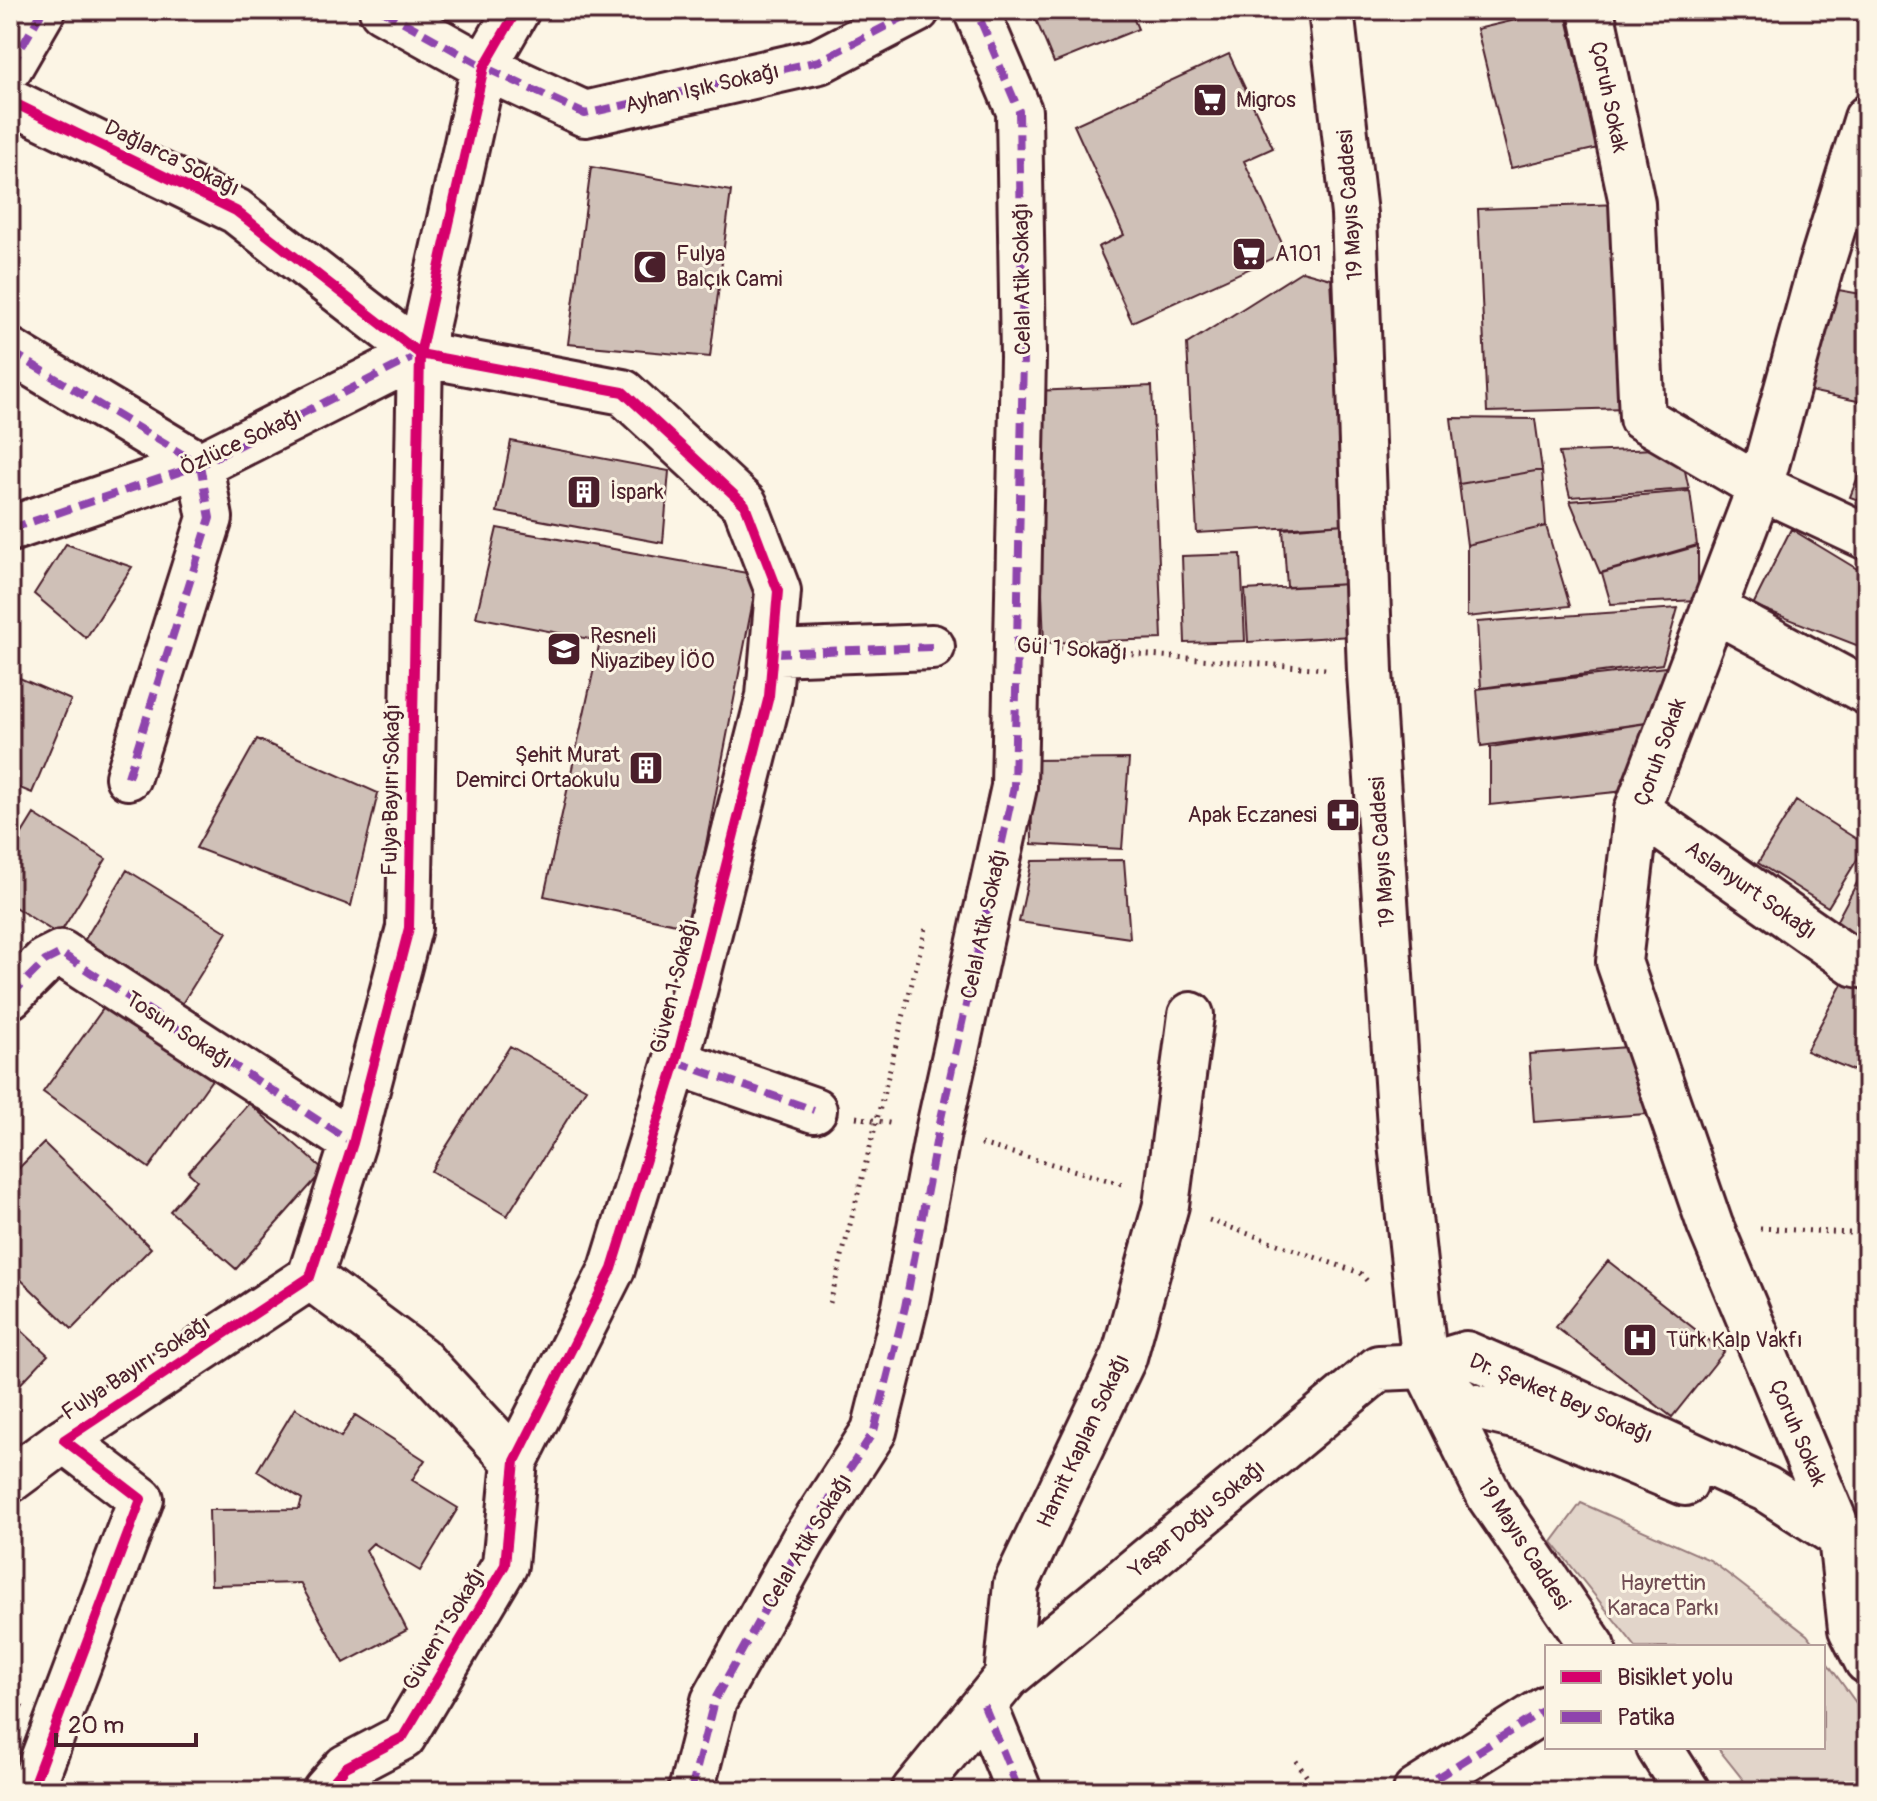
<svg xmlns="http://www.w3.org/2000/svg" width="1877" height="1801" viewBox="0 0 1877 1801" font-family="Pangolin,sans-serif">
  <rect width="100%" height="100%" fill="#fcf5e5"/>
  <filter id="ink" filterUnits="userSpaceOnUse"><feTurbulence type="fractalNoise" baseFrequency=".0125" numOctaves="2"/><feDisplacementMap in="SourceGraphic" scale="16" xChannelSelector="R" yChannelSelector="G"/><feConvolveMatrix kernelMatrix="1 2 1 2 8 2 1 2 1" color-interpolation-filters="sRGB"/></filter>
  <g filter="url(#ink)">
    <path fill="#e2d5ca" stroke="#967a7a" stroke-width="2" d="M 1581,1503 L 1710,1560 L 1807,1635 L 1816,1647 L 1636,1647 L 1552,1542 Z
      M 1823,1657 L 1867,1718 L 1867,1791 L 1752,1791 L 1717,1747 L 1823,1747 Z"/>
    <path fill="#cfc0b7" stroke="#4a1f2b" stroke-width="2" d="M 1032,10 L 1130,10 L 1138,29 L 1054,63 Z
      M 1558,10 L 1565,10 L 1598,148 L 1511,168 L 1477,29 Z
      M 1229,54 L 1273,148 L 1244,161 L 1286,252 L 1132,322 L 1098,247 L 1124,235 L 1074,125 Z
      M 591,167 L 731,191 L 710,357 L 568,344 Z
      M 1619,204 L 1627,408 L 1487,412 L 1478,209 Z
      M 1302,271 L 1331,279 L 1345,524 L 1197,533 L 1187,344 Z
      M 1827,288 L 1867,295 L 1867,403 L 1800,389 Z
      M 1152,386 L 1162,639 L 1044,643 L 1034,391 Z
      M 1451,418 L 1535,419 L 1542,470 L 1459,484 Z
      M 511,441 L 669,471 L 663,543 L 497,512 Z
      M 1680,448 L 1689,489 L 1570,497 L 1559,453 Z
      M 1867,454 L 1867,503 L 1850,497 Z
      M 1542,470 L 1546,526 L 1467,545 L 1459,484 Z
      M 1690,491 L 1697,545 L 1600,573 L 1570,501 Z
      M 1345,524 L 1349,584 L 1287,587 L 1283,529 Z
      M 1546,526 L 1570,606 L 1467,617 L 1467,545 Z
      M 497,528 L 758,575 L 690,927 L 544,896 L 600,641 L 476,617 Z
      M 1791,529 L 1867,575 L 1867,642 L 1864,648 L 1753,605 Z
      M 66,544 L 132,567 L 86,638 L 34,594 Z
      M 1698,546 L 1698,600 L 1611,604 L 1602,573 Z
      M 1241,554 L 1245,641 L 1185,643 L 1182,556 Z
      M 1349,584 L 1352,636 L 1248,642 L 1245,590 Z
      M 1678,608 L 1662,664 L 1481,688 L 1477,622 Z
      M 1666,667 L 1653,722 L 1481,746 L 1477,689 Z
      M 10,674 L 71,700 L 32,793 L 10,784 Z
      M 1654,722 L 1625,791 L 1490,805 L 1490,747 Z
      M 257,739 L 378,793 L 351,906 L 196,848 Z
      M 1129,759 L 1122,849 L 1032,844 L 1031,760 Z
      M 1796,801 L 1866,845 L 1828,907 L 1758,863 Z
      M 34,814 L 106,859 L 59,935 L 10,904 L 10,853 Z
      M 1124,860 L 1130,938 L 1019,922 L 1032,861 Z
      M 1867,864 L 1867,942 L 1835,924 Z
      M 127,870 L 227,932 L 180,1007 L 81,946 Z
      M 1847,975 L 1867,980 L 1867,1076 L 1806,1051 Z
      M 108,1002 L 213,1078 L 149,1168 L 43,1092 Z
      M 510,1046 L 586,1089 L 507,1216 L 431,1171 Z
      M 1642,1046 L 1646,1114 L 1534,1122 L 1529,1054 Z
      M 249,1103 L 324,1170 L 236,1269 L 170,1211 L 197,1180 L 188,1172 Z
      M 44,1143 L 151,1248 L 72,1329 L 10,1269 L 10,1177 Z
      M 1608,1261 L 1724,1352 L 1672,1417 L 1556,1327 Z
      M 10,1320 L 48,1355 L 10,1395 Z
      M 295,1408 L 341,1437 L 355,1415 L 425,1460 L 412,1480 L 458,1508 L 420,1571 L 373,1543 L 366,1550 L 407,1630 L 344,1663 L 300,1583 L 211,1585 L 209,1510 L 299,1509 L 302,1499 L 257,1471 Z
      M 10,1697 L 23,1706 L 10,1723 Z"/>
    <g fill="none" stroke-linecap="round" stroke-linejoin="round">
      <g stroke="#4a1f2b" stroke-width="50">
        <path id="minor" d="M 382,10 L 484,67 L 585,114 L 819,61 L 917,10
          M 1591,10 L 1632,203 L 1642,418 L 1760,487 L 1867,537
          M 10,67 L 43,10
          M 10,101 L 236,211 L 420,354 L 623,392 L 745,505 L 778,591 L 769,696 L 676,1062 L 612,1269 L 515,1461 L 505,1565 L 403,1737 L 346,1767 L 325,1791
          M 1867,118 L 1820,269 L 1760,487 L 1637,810 L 1619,962 L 1710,1225 L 1841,1537 L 1851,1629 L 1867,1661
          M 10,351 L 200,465
          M 10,529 L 200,465 L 420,354
          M 1713,609 L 1867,692
          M 773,653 L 932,647
          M 128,777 L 210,518 L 200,465
          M 1637,810 L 1856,964 L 1867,966
          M 10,996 L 45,961 L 61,953 L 353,1143
          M 676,1062 L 814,1110
          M 310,1277 L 419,1358 L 515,1461
          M 1425,1366 L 1463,1404 L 1539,1422 L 1685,1483
          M 1007,1677 L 1016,1584 L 1124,1357 L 1166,1205 L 1191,1015
          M 984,1705 L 1019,1791
          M 31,1791 L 141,1499 L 64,1440 L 310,1277 L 353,1143 L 409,928 L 420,354 L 484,67 L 517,10
          M 691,1791 L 714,1701 L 803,1541 L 874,1431 L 905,1307 L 938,1132 L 1014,787 L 1023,357 L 1019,111 L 976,10
          M 914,1791 L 1007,1677 L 1379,1368 L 1425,1366 L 1466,1354 L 1550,1390 L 1766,1489 L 1841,1537
          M 1416,1791 L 1547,1708"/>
      </g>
      <g stroke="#4a1f2b" stroke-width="50">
        <path id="major" d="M 1331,10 L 1354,214 L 1370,672 L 1401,1142 L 1425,1366 L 1490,1497 L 1593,1647
          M 10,1480 L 64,1440
          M 1659,1747 L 1687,1791"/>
      </g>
      <path stroke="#4a1f2b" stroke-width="5" stroke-dasharray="2 6" stroke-linecap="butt" d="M 1060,648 L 1326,669
        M 856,1117 L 894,1124
        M 981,1144 L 1122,1184
        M 1209,1220 L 1360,1273 L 1369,1283
        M 1760,1228 L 1867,1234
        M 830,1303 L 927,924
        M 1296,1761 L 1317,1791"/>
      <use href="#minor" stroke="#fcf5e5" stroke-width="44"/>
      <use href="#major" stroke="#fcf5e5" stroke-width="44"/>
      <path stroke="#8e44ad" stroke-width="8" stroke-dasharray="16 8" stroke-linecap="butt" d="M 382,10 L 484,67 L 585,114 L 819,61 L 917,10
        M 10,67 L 43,10
        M 10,351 L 200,465
        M 10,529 L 200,465 L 420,354 L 417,351
        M 773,653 L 932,647
        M 128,777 L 210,518 L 200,465
        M 10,996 L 45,961 L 61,953 L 353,1143
        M 676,1062 L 814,1110
        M 984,1705 L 1019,1791
        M 691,1791 L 714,1701 L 803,1541 L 874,1431 L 905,1307 L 938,1132 L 1014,787 L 1023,357 L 1019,111 L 976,10
        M 1416,1791 L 1547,1708"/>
      <g stroke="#fcf5e5" stroke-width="15">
        <path id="cycleway" d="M 10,101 L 236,211 L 420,354 L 623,392 L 745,505 L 778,591 L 769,696 L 676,1062 L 612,1269 L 515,1461 L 505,1565 L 403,1737 L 346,1767 L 325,1791
          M 31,1791 L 141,1499 L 64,1440 L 310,1277 L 353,1143 L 409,928 L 420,354 L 484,67 L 517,10"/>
      </g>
      <use href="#cycleway" stroke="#d6006c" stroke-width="10"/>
    </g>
  </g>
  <defs>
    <g id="supermarket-square" transform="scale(1.8)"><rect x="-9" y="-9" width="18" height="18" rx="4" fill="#4a1f2b" stroke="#fcf5e5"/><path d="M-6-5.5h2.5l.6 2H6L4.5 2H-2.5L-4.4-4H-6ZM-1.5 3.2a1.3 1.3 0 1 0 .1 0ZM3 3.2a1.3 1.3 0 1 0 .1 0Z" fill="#fff"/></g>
    <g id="mosque-square" transform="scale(1.8)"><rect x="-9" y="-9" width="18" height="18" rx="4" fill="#4a1f2b" stroke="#fcf5e5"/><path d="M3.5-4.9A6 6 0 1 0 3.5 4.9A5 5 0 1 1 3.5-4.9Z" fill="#fff"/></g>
    <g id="building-square" transform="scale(1.8)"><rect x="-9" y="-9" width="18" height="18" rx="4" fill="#4a1f2b" stroke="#fcf5e5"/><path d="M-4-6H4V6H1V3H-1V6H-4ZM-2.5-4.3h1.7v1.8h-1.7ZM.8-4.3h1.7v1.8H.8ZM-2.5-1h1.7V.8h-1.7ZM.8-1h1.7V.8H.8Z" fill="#fff"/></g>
    <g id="school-square" transform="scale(1.8)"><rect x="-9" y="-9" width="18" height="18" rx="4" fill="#4a1f2b" stroke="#fcf5e5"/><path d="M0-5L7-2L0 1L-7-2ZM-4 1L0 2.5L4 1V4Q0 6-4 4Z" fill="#fff"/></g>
    <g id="pharmacy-square" transform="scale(1.8)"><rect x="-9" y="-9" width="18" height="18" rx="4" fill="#4a1f2b" stroke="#fcf5e5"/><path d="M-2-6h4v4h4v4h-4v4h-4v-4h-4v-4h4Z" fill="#fff"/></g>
    <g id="hospital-square" transform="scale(1.8)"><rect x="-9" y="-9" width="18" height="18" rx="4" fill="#4a1f2b" stroke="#fcf5e5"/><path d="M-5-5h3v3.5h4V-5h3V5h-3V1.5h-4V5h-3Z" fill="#fff"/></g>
  </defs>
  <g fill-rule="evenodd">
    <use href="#supermarket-square" x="1210" y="100"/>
    <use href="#supermarket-square" x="1249" y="254"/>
    <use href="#mosque-square" x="650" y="267"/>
    <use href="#building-square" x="584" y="492"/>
    <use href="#school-square" x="564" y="649"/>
    <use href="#building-square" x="646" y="768"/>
    <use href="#pharmacy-square" x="1343" y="815"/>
    <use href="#hospital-square" x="1640" y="1340"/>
  </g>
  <g text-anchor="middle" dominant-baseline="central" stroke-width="6" stroke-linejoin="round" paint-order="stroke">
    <g font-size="22" fill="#4a1f2b" stroke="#fcf5e5">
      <text transform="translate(702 88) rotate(-13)">Ayhan Işık Sokağı</text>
      <text transform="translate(1609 97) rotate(78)">Çoruh Sokak</text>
      <text transform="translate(172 158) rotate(26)">Dağlarca Sokağı</text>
      <text transform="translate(1350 205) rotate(-94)">19 Mayıs Caddesi</text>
      <text transform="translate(1022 279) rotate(-91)">Celal Atik Sokağı</text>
      <text transform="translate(241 442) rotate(-25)">Özlüce Sokağı</text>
      <text transform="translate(1072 649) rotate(4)">Gül 1 Sokağı</text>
      <text transform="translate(1660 752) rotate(-70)">Çoruh Sokak</text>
      <text transform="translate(391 790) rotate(-89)">Fulya Bayırı Sokağı</text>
      <text transform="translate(1382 852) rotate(-94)">19 Mayıs Caddesi</text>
      <text transform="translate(1751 890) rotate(35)">Aslanyurt Sokağı</text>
      <text transform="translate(984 924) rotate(-78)">Celal Atik Sokağı</text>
      <text transform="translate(674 986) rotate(-76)">Güven 1 Sokağı</text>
      <text transform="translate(179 1030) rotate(33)">Tosun Sokağı</text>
      <text transform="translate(136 1368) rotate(-33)">Fulya Bayırı Sokağı</text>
      <text transform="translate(1561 1398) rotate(23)">Dr. Şevket Bey Sokağı</text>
      <text transform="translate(1798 1433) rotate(67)">Çoruh Sokak</text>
      <text transform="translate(1083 1441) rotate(-65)">Hamit Kaplan Sokağı</text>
      <text transform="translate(1197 1519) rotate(-40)">Yaşar Doğu Sokağı</text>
      <text transform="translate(807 1541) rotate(-59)">Celal Atik Sokağı</text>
      <text transform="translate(1524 1544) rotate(57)">19 Mayıs Caddesi</text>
      <text transform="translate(444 1629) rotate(-59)">Güven 1 Sokağı</text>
    </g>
    <g font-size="22" fill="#4a1f2b" stroke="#fcf5e5" text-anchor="start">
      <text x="1236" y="100">Migros</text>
      <text x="676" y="254">Fulya<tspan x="676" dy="25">Balçık Cami</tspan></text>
      <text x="1275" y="254">A101</text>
      <text x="610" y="492">İspark</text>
      <text x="590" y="636">Resneli<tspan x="590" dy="25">Niyazibey İÖO</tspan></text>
      <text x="620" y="755" text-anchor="end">Şehit Murat<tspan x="620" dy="25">Demirci Ortaokulu</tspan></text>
      <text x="1317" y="815" text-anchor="end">Apak Eczanesi</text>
      <text x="1666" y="1340">Türk Kalp Vakfı</text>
    </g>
    <g font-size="22" fill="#704c53" stroke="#fcf5e5">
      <text x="1663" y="1583">Hayrettin<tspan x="1663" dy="25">Karaca Parkı</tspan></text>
    </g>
  </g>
  <rect width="1877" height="1801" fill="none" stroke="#fcf5e5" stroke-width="40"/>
  <rect x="20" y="20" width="1837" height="1761" fill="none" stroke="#4a1f2b" stroke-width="3" filter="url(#ink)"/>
  <rect x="1545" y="1645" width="280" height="104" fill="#fcf5e5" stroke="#b59f9b" stroke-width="2"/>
  <rect x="1561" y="1671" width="40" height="12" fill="#d6006c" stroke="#b59f9b" stroke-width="2"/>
  <text x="1617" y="1685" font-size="24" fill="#4a1f2b">Bisiklet yolu</text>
  <rect x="1561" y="1711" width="40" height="12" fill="#8e44ad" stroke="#b59f9b" stroke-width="2"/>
  <text x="1617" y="1725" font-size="24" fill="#4a1f2b">Patika</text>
  <path d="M56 1733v12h140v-12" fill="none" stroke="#4a1f2b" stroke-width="4"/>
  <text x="68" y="1733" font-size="24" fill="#4a1f2b" stroke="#fcf5e5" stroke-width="6" paint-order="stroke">20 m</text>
</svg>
